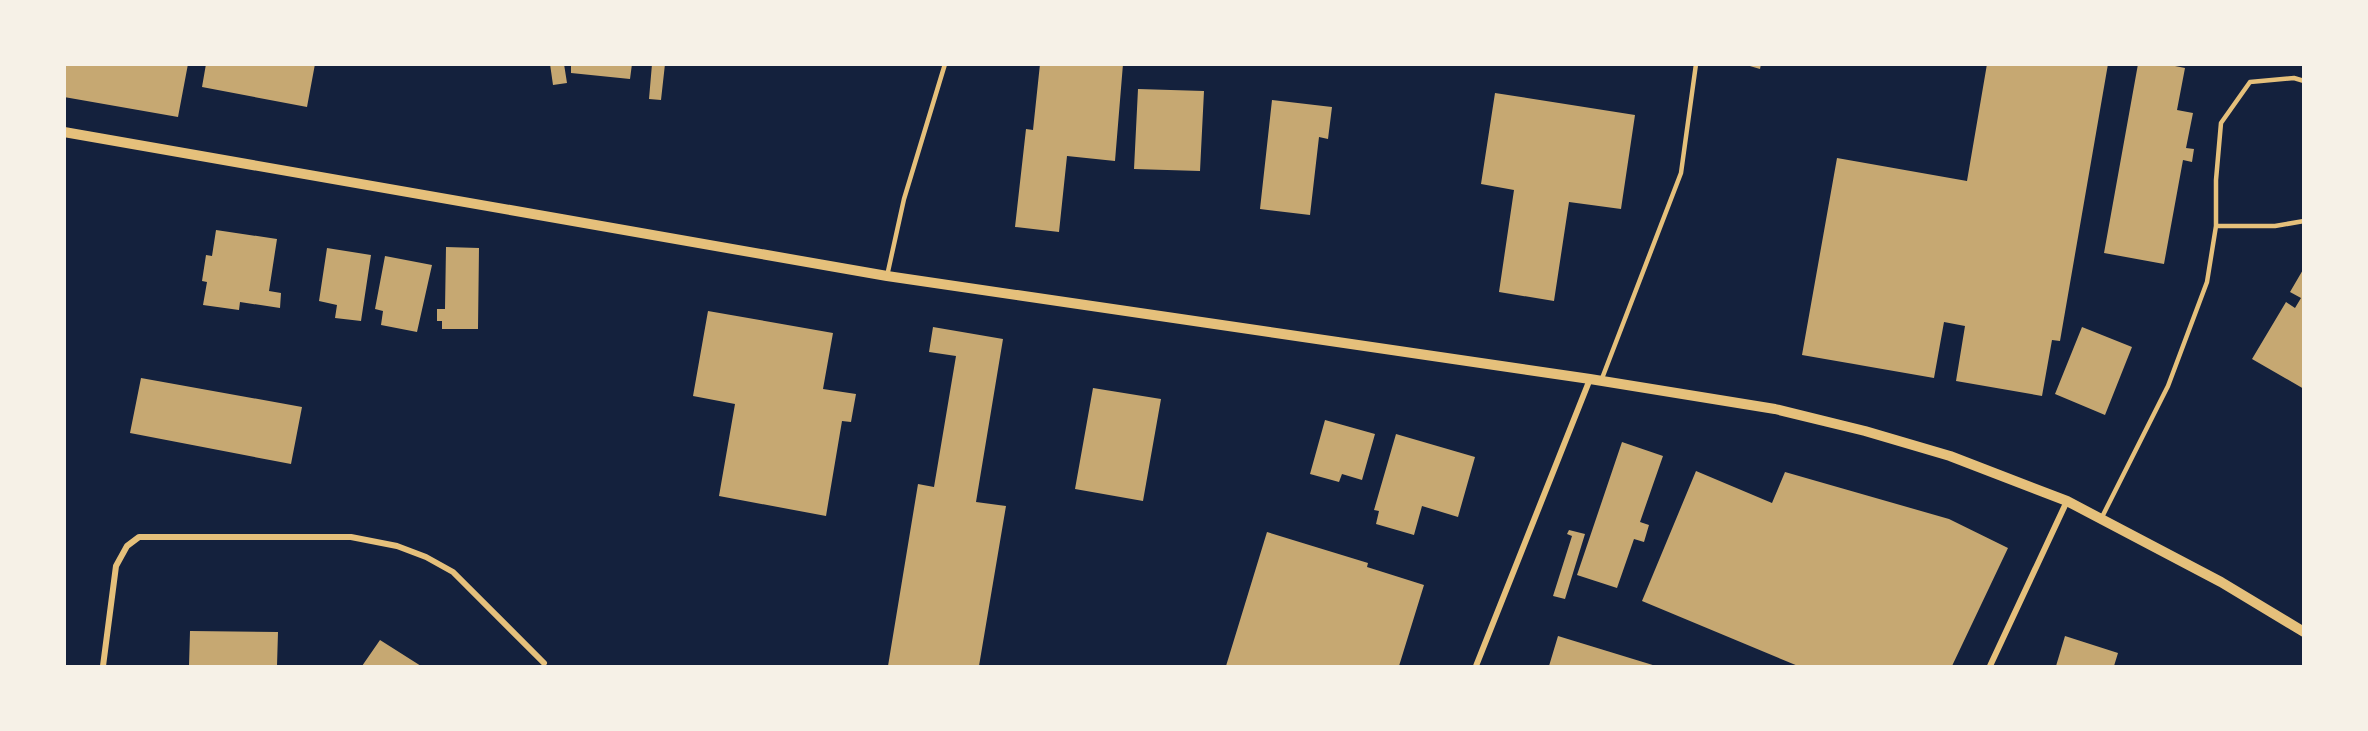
<svg xmlns="http://www.w3.org/2000/svg" width="2368" height="731" viewBox="0 0 2368 731" font-family="'Sofia Sans Condensed',sans-serif">
  <rect width="100%" height="100%" fill="#14213d"/>
  <path fill="#c6a872" d="M 64,64 L 188,64 L 178,117 L 64,97 Z
    M 206,64 L 315,64 L 307,107 L 202,87 Z
    M 550,64 L 564,64 L 567,83 L 553,85 Z
    M 571,64 L 632,64 L 630,79 L 571,73 Z
    M 652,64 L 665,64 L 661,100 L 649,99 Z
    M 1040,64 L 1123,64 L 1115,161 L 1067,156 L 1059,232 L 1015,227 L 1026,129 L 1033,130 Z
    M 1743,64 L 1761,64 L 1760,69 Z
    M 1987,64 L 2108,64 L 2060,341 L 2052,340 L 2042,396 L 1956,381 L 1965,326 L 1944,322 L 1934,378 L 1802,355 L 1837,158 L 1967,181 Z
    M 2138,64 L 2165,64 L 2185,68 L 2177,110 L 2193,113 L 2186,148 L 2194,149 L 2192,162 L 2183,160 L 2164,264 L 2104,253 Z
    M 1138,89 L 1204,91 L 1200,171 L 1134,169 Z
    M 1495,93 L 1635,115 L 1621,209 L 1569,202 L 1554,301 L 1499,292 L 1514,190 L 1481,184 Z
    M 1272,100 L 1332,107 L 1328,139 L 1319,137 L 1310,215 L 1260,209 Z
    M 216,230 L 277,239 L 269,291 L 281,293 L 280,308 L 240,302 L 239,310 L 203,305 L 207,282 L 202,281 L 206,255 L 212,256 Z
    M 446,247 L 479,248 L 478,329 L 442,329 L 442,321 L 437,321 L 437,309 L 445,309 Z
    M 327,248 L 371,255 L 361,321 L 335,318 L 337,305 L 319,301 Z
    M 385,256 L 432,265 L 417,332 L 381,325 L 383,311 L 375,309 Z
    M 2304,268 L 2304,389 L 2252,359 L 2286,302 L 2295,308 L 2301,298 L 2290,292 Z
    M 708,311 L 833,333 L 823,389 L 856,394 L 851,422 L 842,421 L 826,516 L 719,496 L 735,404 L 693,396 Z
    M 933,327 L 1003,339 L 976,502 L 1006,506 L 979,666 L 888,666 L 918,484 L 934,487 L 956,356 L 929,352 Z
    M 2082,327 L 2132,347 L 2105,415 L 2055,394 Z
    M 141,378 L 302,407 L 291,464 L 130,433 Z
    M 1093,388 L 1161,399 L 1143,501 L 1075,489 Z
    M 1325,420 L 1375,434 L 1362,480 L 1342,474 L 1339,482 L 1310,474 Z
    M 1396,434 L 1475,457 L 1458,517 L 1422,506 L 1414,535 L 1376,524 L 1379,511 L 1374,510 Z
    M 1622,442 L 1663,456 L 1640,522 L 1649,525 L 1644,542 L 1634,539 L 1617,588 L 1577,575 Z
    M 1696,471 L 1772,503 L 1785,472 L 1949,519 L 2008,548 L 1952,666 L 1798,666 L 1642,601 Z
    M 1569,530 L 1585,534 L 1565,599 L 1553,596 L 1572,536 L 1567,534 Z
    M 1267,532 L 1368,563 L 1367,567 L 1424,585 L 1399,666 L 1226,666 Z
    M 190,631 L 278,632 L 277,666 L 189,666 Z
    M 1558,636 L 1656,666 L 1549,666 Z
    M 2065,636 L 2118,653 L 2114,666 L 2056,666 Z
    M 380,640 L 421,666 L 362,666 Z"/>
  <g fill="none" stroke-linecap="round" stroke-linejoin="round">
    <path stroke="#e5c07b" stroke-width="4.5" d="M 2216,226 L 2275,226 L 2304,221
      M 887,276 L 904,199 L 945,64
      M 1601,381 L 1681,173 L 1696,64
      M 2101,519 L 2168,386 L 2207,282 L 2216,226 L 2216,180 L 2221,123 L 2250,82 L 2294,78 L 2304,81"/>
    <path stroke="#e5c07b" stroke-width="6" d="M 103,666 L 116,566 L 127,546 L 139,537 L 351,537 L 397,546 L 426,557 L 453,572 L 544,663
      M 1476,666 L 1590,379
      M 1990,666 L 2067,501"/>
    <path stroke="#e5c07b" stroke-width="10" d="M 64,132 L 887,276 L 1590,379 L 1775,409 L 1865,431 L 1950,456 L 2067,501 L 2221,582 L 2304,632"/>
  </g>
  <rect width="2368" height="731" fill="none" stroke="#f6f1e7" stroke-width="132"/>
</svg>
